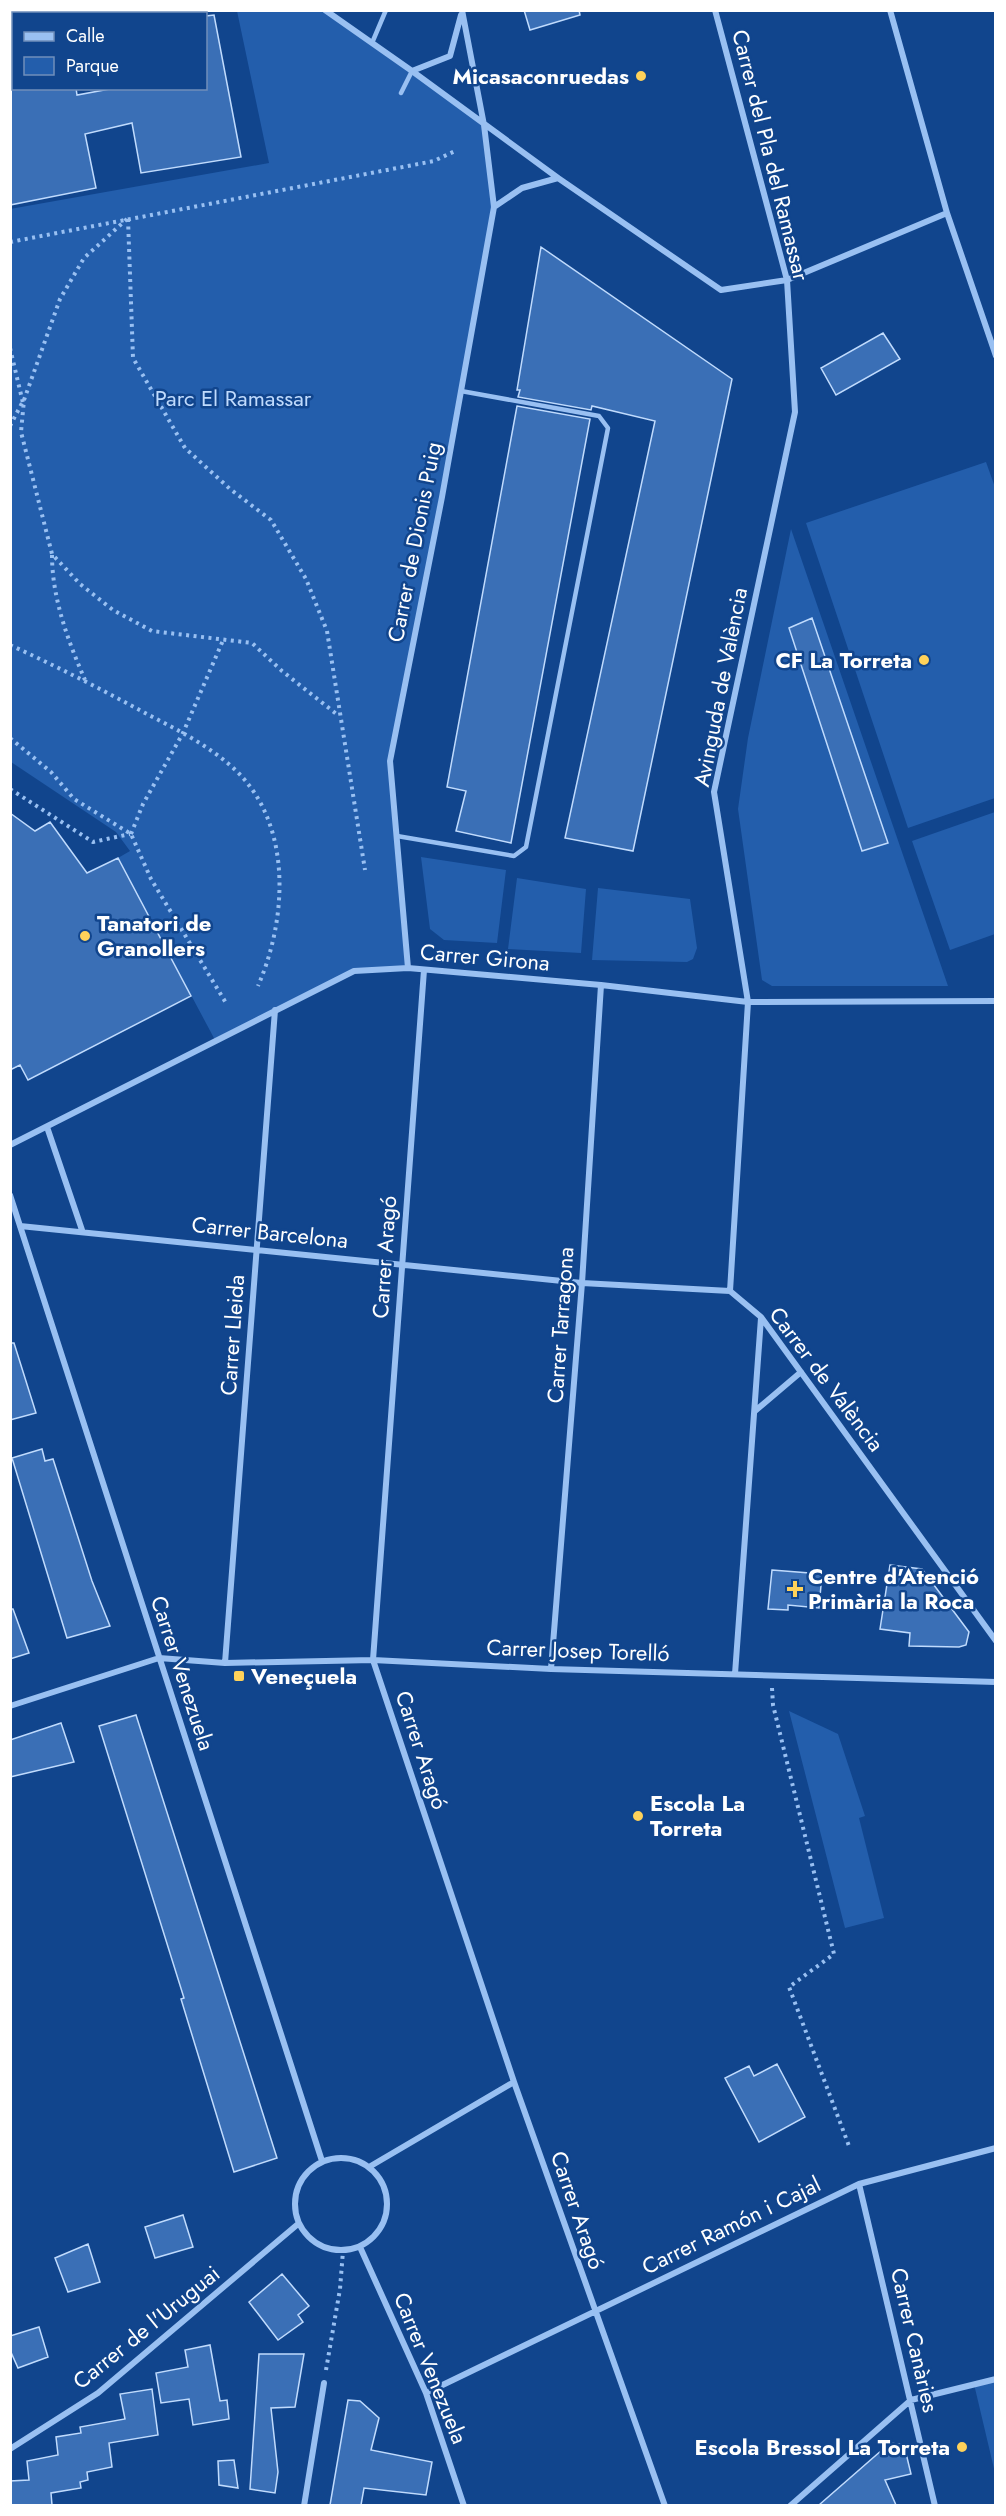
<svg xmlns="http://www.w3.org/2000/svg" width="1006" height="2516" viewBox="0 0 1006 2516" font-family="Jost,sans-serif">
  <rect width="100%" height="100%" fill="#11458d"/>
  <path fill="#235eac" d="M 237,11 L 325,11 L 484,125 L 494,207 L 390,761 L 408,968 L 354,971 L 215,1040 L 118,858 L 130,851 L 116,832 L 11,762 L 10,209 L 269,163 Z
    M 986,462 L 996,490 L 995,798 L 908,828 L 806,523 Z
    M 791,529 L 948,986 L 772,986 L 762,980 L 738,809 L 748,738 Z
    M 995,812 L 995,934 L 950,950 L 912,841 Z
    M 421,857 L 506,870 L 497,943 L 444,940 L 430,929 Z
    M 517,878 L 586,889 L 581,953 L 508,949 Z
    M 598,888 L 690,899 L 697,948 L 693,959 L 687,962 L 592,960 Z
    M 789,1711 L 838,1734 L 865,1816 L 859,1818 L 884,1918 L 845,1928 Z
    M 995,2379 L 995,2473 L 974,2384 Z"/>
  <path fill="#3a6fb6" stroke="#c0dbfd" stroke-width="1.5" d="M 524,10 L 579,10 L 580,15 L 530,30 Z
    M 214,15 L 241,157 L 141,173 L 132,123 L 85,134 L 96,188 L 10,205 L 10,88 L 76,88 L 77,95 L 115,88 L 206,88 L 206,16 Z
    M 541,247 L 732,379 L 633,851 L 565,838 L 655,421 L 592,406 L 591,410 L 518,397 L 520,390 L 517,390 Z
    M 883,333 L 900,359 L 836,395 L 821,368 Z
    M 517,406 L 590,419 L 511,843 L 456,831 L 466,791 L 447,787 Z
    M 812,618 L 888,843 L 862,851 L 789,628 Z
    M 10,813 L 35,831 L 50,822 L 87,873 L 118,858 L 191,996 L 28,1080 L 20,1065 L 10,1070 Z
    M 10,1343 L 14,1343 L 36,1413 L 10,1420 Z
    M 42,1449 L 45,1461 L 53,1459 L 92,1581 L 110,1626 L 67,1638 L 12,1458 Z
    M 890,1565 L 922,1569 L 969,1632 L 966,1645 L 959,1647 L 909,1646 L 910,1633 L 880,1629 Z
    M 772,1570 L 822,1574 L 819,1608 L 788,1605 L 788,1610 L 768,1609 Z
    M 10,1609 L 13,1609 L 29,1653 L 10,1659 Z
    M 136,1715 L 277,2158 L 234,2172 L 181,1999 L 184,1998 L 99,1726 Z
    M 61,1723 L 74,1762 L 10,1777 L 10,1740 Z
    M 777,2064 L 805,2117 L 759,2142 L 725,2078 L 749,2066 L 754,2076 Z
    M 183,2215 L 193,2247 L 155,2258 L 145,2227 Z
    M 88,2244 L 100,2282 L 68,2292 L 55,2258 Z
    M 282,2274 L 309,2306 L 298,2315 L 303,2322 L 278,2340 L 249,2302 Z
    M 39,2327 L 48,2357 L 18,2368 L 10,2350 L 10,2336 Z
    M 210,2345 L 220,2401 L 227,2400 L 229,2419 L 193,2425 L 189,2399 L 161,2403 L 156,2373 L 188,2367 L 185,2350 Z
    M 259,2354 L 304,2354 L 295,2407 L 271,2408 L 278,2472 L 275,2493 L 250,2489 Z
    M 152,2389 L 158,2435 L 109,2443 L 112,2467 L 87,2472 L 88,2480 L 80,2482 L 81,2488 L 51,2493 L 52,2505 L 10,2505 L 10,2481 L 29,2480 L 27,2461 L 58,2455 L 56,2437 L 81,2433 L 80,2427 L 125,2419 L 120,2394 Z
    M 348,2400 L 360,2401 L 379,2418 L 371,2450 L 432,2462 L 426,2495 L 364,2488 L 361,2505 L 330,2505 Z
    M 890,2443 L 904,2445 L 911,2474 L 885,2480 L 896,2505 L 819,2505 Z
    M 234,2460 L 238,2488 L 219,2485 L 218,2461 Z"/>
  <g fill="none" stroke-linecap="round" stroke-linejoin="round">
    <path stroke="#99c0f2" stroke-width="4" stroke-dasharray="3 4.5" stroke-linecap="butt" d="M 127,219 L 84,258 L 60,299 L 24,400 L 21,432 L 52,554 L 80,584 L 113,610 L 152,631 L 252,643 L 282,671 L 339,716
      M 128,219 L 133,358 L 185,448 L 230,489 L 271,520 L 306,579 L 327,631 L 365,870
      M 10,242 L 434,161 L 455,151
      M 10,348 L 23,403
      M 10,426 L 22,403
      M 52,555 C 52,598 68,641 85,680
      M 10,645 C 56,666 101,689 145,713 C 174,728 206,744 231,766 C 293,820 288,917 258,986
      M 10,738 L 51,772 L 74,799 L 131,834 L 151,879 L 226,1003
      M 10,789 L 93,842 L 130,834
      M 131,834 L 143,804 L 183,733 L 224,638
      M 772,1688 L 773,1705 L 834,1954 L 789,1987 L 849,2146
      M 326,2370 L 340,2289 L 343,2251"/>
    <path stroke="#99c0f2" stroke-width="4.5" d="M 372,43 L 386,10
      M 401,93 L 412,71
      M 397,836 L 514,856 L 526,847 L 608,428 L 599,416 L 461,391"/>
    <path stroke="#99c0f2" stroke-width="6" d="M 325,10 L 412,71 L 558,178 L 721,290 L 787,280 L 947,213
      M 715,10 L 787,280 L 795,412 L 714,792 L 748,1002 L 730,1291
      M 890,10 L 947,213 L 996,356
      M 412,71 L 450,56 L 461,15
      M 494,207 L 522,188 L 558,178
      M 408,968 L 390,761 L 442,497 L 494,207 L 484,125 L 462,10
      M 424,970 L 373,1660 L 514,2082 L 665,2506
      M 47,1127 L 82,1230
      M 10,1145 L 354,971 L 408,968 L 601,985 L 748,1002 L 996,1001
      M 10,1195 L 322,2161
      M 20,1226 L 582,1283 L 730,1291
      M 730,1291 L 761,1317 L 996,1641
      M 755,1411 L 801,1372
      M 225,1663 L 275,1010
      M 551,1669 L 582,1283 L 601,985
      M 735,1674 L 761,1318
      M 10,1706 L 159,1658 L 225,1663 L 373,1660 L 551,1669 L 996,1682
      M295 2204a46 46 0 1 1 92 0a46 46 0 1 1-92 0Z
      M 369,2167 L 514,2082
      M 859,2184 L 935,2506
      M 360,2247 L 426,2393 L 464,2506
      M 426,2393 L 859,2184 L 996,2148
      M 10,2449 L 98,2393 L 298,2224
      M 304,2506 L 324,2383
      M 790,2506 L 911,2400 L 996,2379"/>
  </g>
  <g fill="#ffd25a" stroke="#11458d" stroke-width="2">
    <circle cx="641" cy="76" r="6"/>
    <circle cx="924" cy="660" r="6"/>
    <circle cx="85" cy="936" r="6"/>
    <path d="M792 1580h6v6h6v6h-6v6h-6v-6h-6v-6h6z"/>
    <rect x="233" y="1670" width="12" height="12" rx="3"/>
    <circle cx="638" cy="1816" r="6"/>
    <circle cx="962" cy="2447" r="6"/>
  </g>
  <g text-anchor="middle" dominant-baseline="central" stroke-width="5" stroke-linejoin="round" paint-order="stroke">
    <g font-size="22" font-weight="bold" fill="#fff" stroke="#11458d" text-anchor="start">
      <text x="629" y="76" text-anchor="end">Micasaconruedas</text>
      <text x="912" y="660" text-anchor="end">CF La Torreta</text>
      <text x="97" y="923">Tanatori de<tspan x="97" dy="25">Granollers</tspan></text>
      <text x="808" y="1576">Centre d'Atenció<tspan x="808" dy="25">Primària la Roca</tspan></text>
      <text x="251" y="1676">Veneçuela</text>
      <text x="650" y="1803">Escola La<tspan x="650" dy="25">Torreta</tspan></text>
      <text x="950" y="2447" text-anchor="end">Escola Bressol La Torreta</text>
    </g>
    <g font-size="22" fill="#fff" stroke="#11458d">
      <text transform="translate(771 155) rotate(76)">Carrer del Pla del Ramassar</text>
      <text transform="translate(414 542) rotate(-79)">Carrer de Dionis Puig</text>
      <text transform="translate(720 687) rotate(-79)">Avinguda de València</text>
      <text transform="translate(485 957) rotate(5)">Carrer Girona</text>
      <text transform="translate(270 1232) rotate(6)">Carrer Barcelona</text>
      <text transform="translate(384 1257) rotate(-86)">Carrer Aragó</text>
      <text transform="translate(560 1325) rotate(-86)">Carrer Tarragona</text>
      <text transform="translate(232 1335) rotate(-86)">Carrer Lleida</text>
      <text transform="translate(827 1379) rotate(53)">Carrer de València</text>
      <text transform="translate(578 1650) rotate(2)">Carrer Josep Torelló</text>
      <text transform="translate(183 1673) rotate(72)">Carrer Venezuela</text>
      <text transform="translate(422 1750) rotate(72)">Carrer Aragó</text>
      <text transform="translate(578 2210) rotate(71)">Carrer Aragó</text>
      <text transform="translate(731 2225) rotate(-26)">Carrer Ramón i Cajal</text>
      <text transform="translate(146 2327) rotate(-39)">Carrer de l'Uruguai</text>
      <text transform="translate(915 2340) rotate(77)">Carrer Canàries</text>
      <text transform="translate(431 2368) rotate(68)">Carrer Venezuela</text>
    </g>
    <g font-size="22" fill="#c0dbfd" stroke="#11458d">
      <text x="233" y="398">Parc El Ramassar</text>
    </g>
  </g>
  <rect width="1006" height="2516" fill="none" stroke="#ffffff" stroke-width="24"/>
  <rect x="12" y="12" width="195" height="78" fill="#11458d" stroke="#708fbb" stroke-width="1.5"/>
  <rect x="24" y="32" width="30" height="9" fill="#99c0f2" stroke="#708fbb" stroke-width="1.5"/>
  <text x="66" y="42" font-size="18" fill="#ffffff">Calle</text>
  <rect x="24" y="57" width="30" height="18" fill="#235eac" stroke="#708fbb" stroke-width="1.5"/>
  <text x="66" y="72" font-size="18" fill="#ffffff">Parque</text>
</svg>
